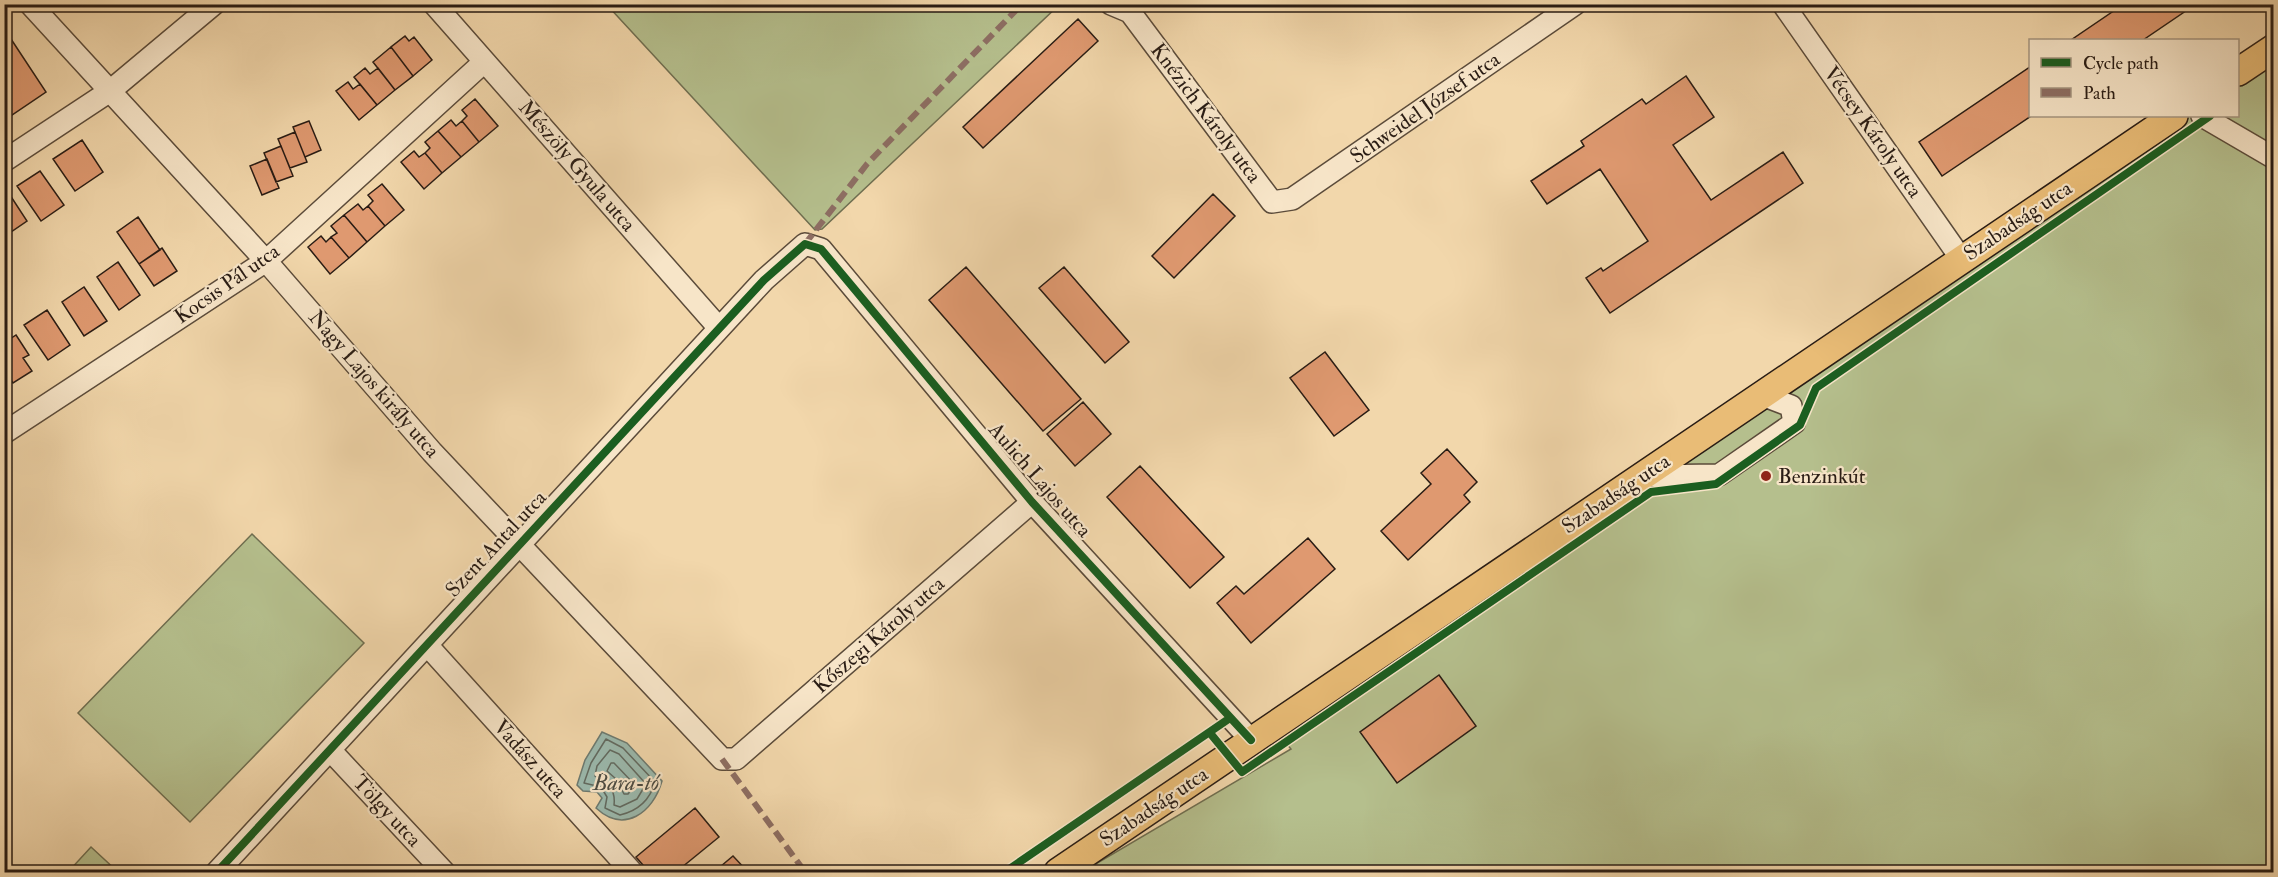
<svg xmlns="http://www.w3.org/2000/svg" width="2278" height="877" viewBox="0 0 2278 877" font-family="'IM FELL Double Pica',serif">
  <rect width="100%" height="100%" fill="#f2d7ab"/>
  <filter id="stains"><feTurbulence type="fractalNoise" baseFrequency=".00333" numOctaves="4"/><feColorMatrix values="0 0 0 0 .2 0 0 0 0 .09 0 0 0 0 .02 0 0 0 .5 -.17"/></filter>
  <radialGradient id="worn" r=".72"><stop offset=".6" stop-color="#630" stop-opacity="0"/><stop offset="1" stop-color="#630" stop-opacity=".3"/></radialGradient>
  <path fill="#b5bf8d" stroke="#6f6e50" stroke-width="1.5" d="M 607,5 L 1059,5 L 822,229 L 815,230 Z
    M 2273,53 L 2273,872 L 1082,872 L 1291,749 L 1279,735 L 2184,116 L 2238,116 L 2238,78 Z
    M 252,534 L 364,643 L 190,822 L 78,713 Z
    M 91,847 L 118,872 L 68,872 Z"/>
  <path fill="#9bb9ad" stroke="#6d7a70" stroke-width="1.5" d="M 602,732 L 627,743 L 662,781 C 653,813 624,834 596,808 L 602,798 L 597,792 L 583,791 L 577,785 L 585,760 Z"/>
  <g fill="none" stroke-linecap="round" stroke-linejoin="round">
    <path stroke="#626a60" stroke-width="1.5" d="M 606,739 L 623,748 L 655,782 C 650,800 637,811 620,815 L 605,808 L 607,797 L 601,787 L 584,783 L 591,763 Z
      M 610,750 L 619,754 L 646,784 L 637,799 L 620,807 L 614,805 C 616,788 607,783 595,776 L 597,766 Z
      M 611,763 L 614,763 L 635,785 L 628,794 L 624,794 L 616,779 L 607,771 Z"/>
  </g>
  <path fill="#df9970" stroke="#291c14" stroke-width="1.5" d="M 2124,4 L 2196,4 L 2143,40 L 2071,40 Z
    M 1078,19 L 1098,41 L 983,148 L 963,127 Z
    M 405,36 L 409,41 L 414,37 L 432,60 L 413,76 L 391,47 Z
    M 11,39 L 46,92 L 6,119 L 4,43 Z
    M 391,47 L 413,76 L 395,90 L 373,62 Z
    M 2030,67 L 2031,116 L 1942,176 L 1919,142 Z
    M 365,68 L 370,74 L 378,68 L 395,90 L 377,105 L 354,77 Z
    M 1686,76 L 1714,117 L 1673,145 L 1711,200 L 1783,152 L 1803,183 L 1610,313 L 1586,278 L 1601,268 L 1603,271 L 1648,241 L 1600,169 L 1547,204 L 1531,181 L 1584,146 L 1581,141 L 1642,99 L 1646,104 Z
    M 348,82 L 353,89 L 360,84 L 377,105 L 359,120 L 336,91 Z
    M 475,99 L 498,126 L 479,142 L 462,121 L 467,116 L 462,110 Z
    M 451,120 L 456,126 L 462,121 L 479,142 L 461,157 L 438,131 Z
    M 309,121 L 321,150 L 305,157 L 293,127 Z
    M 438,131 L 461,157 L 442,173 L 425,153 L 430,148 L 425,142 Z
    M 295,132 L 307,162 L 290,168 L 278,139 Z
    M 82,140 L 103,172 L 75,191 L 53,159 Z
    M 281,146 L 293,176 L 276,182 L 264,153 Z
    M 414,151 L 419,157 L 425,153 L 442,173 L 424,189 L 401,162 Z
    M 267,159 L 279,188 L 262,195 L 250,166 Z
    M 40,171 L 64,205 L 41,221 L 17,186 Z
    M 382,184 L 404,210 L 385,226 L 368,206 L 373,201 L 368,195 Z
    M 8,192 L 27,221 L 5,236 L 4,194 Z
    M 1213,194 L 1235,216 L 1174,278 L 1152,256 Z
    M 358,204 L 363,210 L 368,206 L 385,226 L 367,242 L 344,215 Z
    M 344,215 L 367,242 L 349,258 L 331,237 L 337,233 L 331,226 Z
    M 138,217 L 160,250 L 139,264 L 117,232 Z
    M 321,236 L 326,242 L 331,237 L 349,258 L 330,274 L 308,247 Z
    M 162,248 L 177,271 L 154,286 L 139,264 Z
    M 118,262 L 140,295 L 119,310 L 97,277 Z
    M 966,267 L 1081,399 L 1043,431 L 929,300 Z
    M 1064,267 L 1129,342 L 1105,363 L 1039,288 Z
    M 84,287 L 107,321 L 84,336 L 62,302 Z
    M 47,310 L 70,345 L 48,360 L 24,325 Z
    M 16,335 L 29,355 L 23,358 L 32,371 L 13,383 L 4,370 L 4,343 Z
    M 1325,352 L 1369,410 L 1334,436 L 1290,378 Z
    M 1083,402 L 1111,434 L 1075,466 L 1047,434 Z
    M 1447,449 L 1477,482 L 1464,495 L 1470,502 L 1408,560 L 1381,531 L 1431,484 L 1421,473 Z
    M 1140,466 L 1224,557 L 1190,588 L 1107,497 Z
    M 1308,538 L 1335,569 L 1251,643 L 1217,603 L 1236,586 L 1244,594 Z
    M 1439,675 L 1476,726 L 1397,783 L 1360,732 Z
    M 695,808 L 719,837 L 676,872 L 649,872 L 636,857 Z
    M 733,856 L 748,872 L 714,872 Z"/>
  <g fill="none" stroke-linecap="round" stroke-linejoin="round">
    <g stroke="#5b4b3a" stroke-width="24">
      <path id="minor" d="M 30,4 L 266,261 L 432,452 L 722,759 L 736,759 L 1032,502
        M 434,4 L 719,328
        M 1111,4 L 1130,12 L 1272,202 L 1292,199 L 1575,4
        M 1783,4 L 1962,260
        M 2202,116 L 2274,158
        M 4,161 L 110,91 L 214,4
        M 4,433 L 266,261 L 484,62
        M 1642,476 L 1719,475 L 1794,423 L 1791,406 L 1762,395
        M 427,645 L 632,872
        M 330,750 L 444,872
        M 217,872 L 764,280 L 805,244 L 821,249 L 1032,502 L 1251,740"/>
    </g>
    <g stroke="#291c14" stroke-width="30">
      <path id="major" d="M 2238,72 L 2274,48
        M 1058,872 L 2174,116"/>
    </g>
    <use href="#minor" stroke="#f7e5c8" stroke-width="21"/>
    <use href="#major" stroke="#e9bc76" stroke-width="27"/>
    <path stroke="#8d6e63" stroke-width="6" stroke-dasharray="12 6" stroke-linecap="butt" d="M 805,244 L 867,164 L 1022,4
      M 722,759 L 805,872"/>
    <g stroke="#f7e5c8" stroke-width="11">
      <path id="cycleway" d="M 1210,733 L 1242,772 L 1651,492 L 1716,484 L 1800,425 L 1816,388 L 2210,116
        M 217,872 L 764,280 L 805,244 L 821,249 L 1032,502 L 1251,740
        M 1005,872 L 1230,718"/>
    </g>
    <use href="#cycleway" stroke="#1b5e20" stroke-width="8"/>
  </g>
  <circle fill="#8f2418" stroke="#f7e5c8" stroke-width="2" cx="1766" cy="476" r="6"/>
  <g text-anchor="middle" dominant-baseline="central" stroke-width="4.5" stroke-linejoin="round" paint-order="stroke">
    <g font-size="21" fill="#291c14" stroke="#f7e5c8">
      <text transform="translate(1425 108) rotate(-35)">Schweidel József utca</text>
      <text transform="translate(1206 113) rotate(53)">Knézich Károly utca</text>
      <text transform="translate(1873 132) rotate(55)">Vécsey Károly utca</text>
      <text transform="translate(577 166) rotate(49)">Mészöly Gyula utca</text>
      <text transform="translate(2018 221) rotate(-34)">Szabadság utca</text>
      <text transform="translate(227 284) rotate(-35)">Kocsis Pál utca</text>
      <text transform="translate(374 384) rotate(49)">Nagy Lajos király utca</text>
      <text transform="translate(1040 480) rotate(49)">Aulich Lajos utca</text>
      <text transform="translate(1616 494) rotate(-34)">Szabadság utca</text>
      <text transform="translate(496 544) rotate(-47)">Szent Antal utca</text>
      <text transform="translate(879 635) rotate(-41)">Kőszegi Károly utca</text>
      <text transform="translate(530 759) rotate(48)">Vadász utca</text>
      <text transform="translate(1154 807) rotate(-34)">Szabadság utca</text>
      <text transform="translate(387 811) rotate(47)">Tölgy utca</text>
    </g>
    <g font-size="21" fill="#291c14" stroke="#f7e5c8" text-anchor="start">
      <text x="1778" y="476">Benzinkút</text>
    </g>
    <g font-size="22" font-style="italic" fill="#4b4b42" stroke="#f7e5c8">
      <text x="626" y="783">Bara-tó</text>
    </g>
  </g>
  <rect width="2278" height="877" fill="none" stroke="#f2d7ab" stroke-width="24"/>
  <rect x="6" y="6" width="2266" height="865" fill="none" stroke="#291c14" stroke-width="3"/>
  <rect x="12" y="12" width="2254" height="853" fill="none" stroke="#291c14" stroke-width="1.5"/>
  <rect x="2029" y="39" width="210" height="78" fill="#f7e5c8" stroke="#a59580" stroke-width="1.5"/>
  <rect x="2041" y="58" width="30" height="9" fill="#1b5e20" stroke="#a59580" stroke-width="1.5"/>
  <text x="2083" y="69" font-size="18" fill="#291c14">Cycle path</text>
  <rect x="2041" y="88" width="30" height="9" fill="#8d6e63" stroke="#a59580" stroke-width="1.5"/>
  <text x="2083" y="99" font-size="18" fill="#291c14">Path</text>
  <rect width="100%" height="100%" filter="url(#stains)"/>
  <rect width="100%" height="100%" fill="url(#worn)"/>
</svg>
